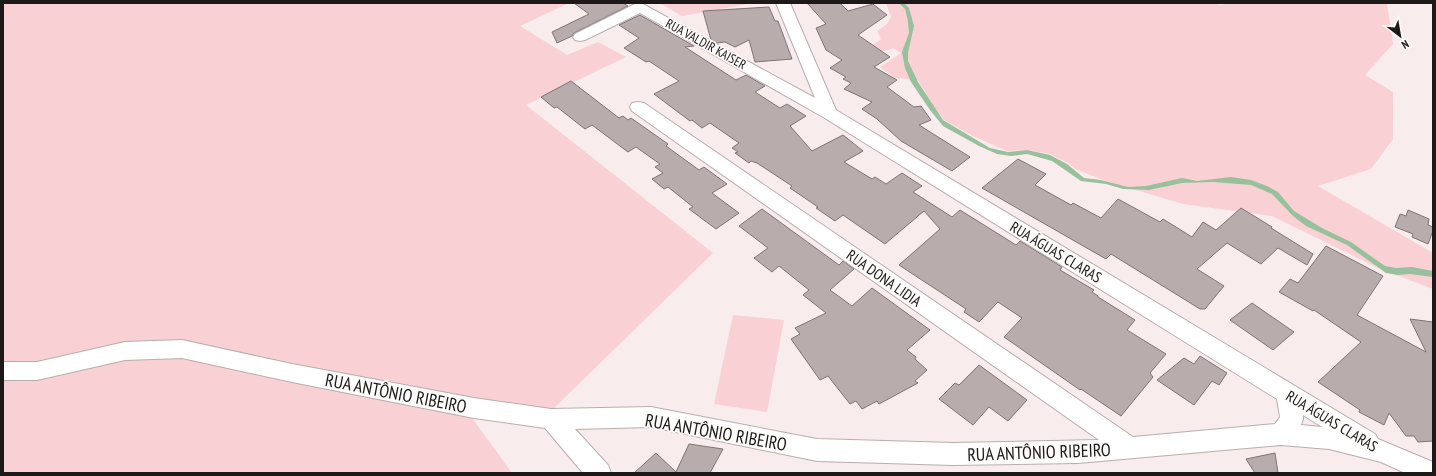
<svg xmlns="http://www.w3.org/2000/svg" width="1436" height="476" viewBox="0 0 1436 476" font-family="'PT Sans Narrow',sans-serif">
  <rect width="100%" height="100%" fill="#f9eced"/>
  <path fill="#f9d0d3" d="M 3,3 L 569,3 L 520,26 L 567,55 L 598,42 L 626,57 L 526,105 L 713,253 L 548,414 L 462,404 L 512,473 L 3,473 Z
    M 660,3 L 753,3 L 682,16 Z
    M 886,3 L 1214,3 L 1220,5 L 1230,3 L 1387,3 L 1393,44 L 1365,75 L 1393,92 L 1393,139 L 1371,169 L 1318,186 L 1433,253 L 1433,289 L 1376,267 L 1272,216 L 1183,204 L 1106,181 L 1075,169 L 1068,163 L 1050,154 L 1028,150 L 1007,151 L 971,135 L 944,120 L 936,110 L 918,80 L 895,78 L 880,67 L 901,53 L 893,48 L 879,53 L 863,52 L 881,39 L 877,31 L 887,24 L 891,17 Z
    M 733,315 L 784,320 L 767,412 L 714,404 Z"/>
  <path fill="#99c09c" d="M 899,3 L 904,3 L 909,8 L 914,26 L 908,53 L 908,61 L 918,82 L 943,120 L 990,148 L 1008,152 L 1027,150 L 1050,155 L 1067,164 L 1084,178 L 1101,180 L 1128,187 L 1146,186 L 1182,178 L 1197,181 L 1231,177 L 1251,180 L 1267,186 L 1278,192 L 1294,211 L 1322,228 L 1351,242 L 1385,266 L 1396,268 L 1412,267 L 1433,271 L 1433,277 L 1410,274 L 1398,275 L 1386,273 L 1347,245 L 1306,226 L 1293,216 L 1272,194 L 1251,185 L 1213,182 L 1182,183 L 1149,190 L 1123,189 L 1106,184 L 1081,181 L 1052,161 L 1027,154 L 1011,156 L 997,154 L 979,146 L 943,126 L 930,110 L 911,82 L 905,68 L 902,52 L 909,33 L 908,21 L 905,9 Z"/>
  <path fill="#b8acad" stroke="#7f7374" d="M 574,3 L 623,3 L 628,6 L 574,33 L 572,36 L 557,43 L 552,32 L 589,14 Z
    M 807,3 L 840,3 L 848,11 L 873,4 L 887,15 L 858,35 L 890,57 L 874,67 L 897,80 L 887,87 L 914,107 L 921,106 L 931,120 L 919,125 L 970,157 L 952,171 L 901,141 L 877,119 L 862,109 L 872,102 L 844,89 L 851,83 L 843,79 L 846,77 L 830,68 L 842,60 L 826,50 L 816,28 L 826,24 Z
    M 769,7 L 775,21 L 778,21 L 792,59 L 755,62 L 749,40 L 735,47 L 725,42 L 717,43 L 711,40 L 703,11 Z
    M 640,15 L 694,46 L 685,47 L 736,80 L 746,75 L 765,86 L 755,92 L 780,108 L 787,104 L 806,116 L 790,126 L 812,151 L 843,135 L 863,151 L 844,162 L 872,179 L 875,177 L 886,184 L 902,173 L 922,186 L 913,192 L 952,217 L 960,210 L 1016,245 L 1020,241 L 1062,267 L 1060,270 L 1094,290 L 1092,292 L 1098,296 L 1098,297 L 1135,320 L 1127,330 L 1166,354 L 1150,373 L 1153,377 L 1121,416 L 1081,389 L 1080,390 L 1004,337 L 1022,318 L 998,302 L 979,322 L 964,312 L 966,309 L 899,265 L 940,229 L 924,211 L 885,244 L 843,215 L 835,221 L 816,208 L 818,207 L 790,188 L 792,186 L 757,163 L 751,161 L 749,163 L 735,153 L 738,152 L 732,148 L 739,143 L 710,123 L 702,128 L 692,120 L 690,121 L 654,94 L 679,81 L 649,61 L 646,62 L 624,48 L 639,38 L 619,25 Z
    M 571,81 L 619,118 L 623,116 L 628,120 L 631,118 L 668,144 L 666,146 L 699,170 L 704,167 L 727,184 L 712,193 L 739,213 L 716,229 L 689,209 L 693,207 L 668,187 L 664,189 L 652,179 L 663,173 L 655,167 L 660,164 L 636,147 L 628,152 L 592,125 L 585,129 L 557,107 L 554,108 L 541,97 Z
    M 1018,159 L 1046,174 L 1035,185 L 1071,205 L 1073,203 L 1101,218 L 1118,199 L 1160,222 L 1163,219 L 1192,237 L 1203,222 L 1216,230 L 1241,208 L 1272,227 L 1271,228 L 1313,254 L 1307,265 L 1278,248 L 1261,264 L 1227,243 L 1197,269 L 1224,286 L 1205,309 L 1200,309 L 1111,254 L 1106,259 L 982,188 Z
    M 762,209 L 839,265 L 843,261 L 854,269 L 830,290 L 852,306 L 872,288 L 930,330 L 907,350 L 916,357 L 915,359 L 927,370 L 915,381 L 918,383 L 879,404 L 877,401 L 862,409 L 856,401 L 850,404 L 828,376 L 820,380 L 791,339 L 800,334 L 795,328 L 826,313 L 803,295 L 809,290 L 779,266 L 772,272 L 754,258 L 768,248 L 739,226 Z
    M 1408,210 L 1429,219 L 1428,225 L 1433,227 L 1433,231 L 1428,244 L 1412,237 L 1413,234 L 1395,227 L 1400,214 L 1406,216 Z
    M 1326,246 L 1383,276 L 1357,315 L 1426,352 L 1410,319 L 1433,322 L 1433,441 L 1418,442 L 1414,436 L 1406,436 L 1389,413 L 1384,425 L 1359,412 L 1360,410 L 1318,382 L 1361,342 L 1314,310 L 1313,311 L 1279,292 L 1290,279 L 1298,283 Z
    M 1252,303 L 1294,332 L 1273,350 L 1230,320 Z
    M 1200,356 L 1227,373 L 1219,385 L 1212,381 L 1194,405 L 1157,380 L 1184,358 L 1194,364 Z
    M 979,365 L 1027,400 L 1008,421 L 989,407 L 973,425 L 939,399 L 955,383 L 959,385 Z
    M 689,444 L 723,449 L 710,473 L 634,473 L 656,453 L 676,472 Z
    M 1275,453 L 1278,473 L 1255,473 L 1246,459 Z"/>
  <g fill="none" stroke-linecap="round" stroke-linejoin="round">
    <g stroke="#b9adae" stroke-width="2">
      <path id="minor" d="M 641,3 L 815,98 L 776,3 L 790,3 L 836,110 L 1375,434 L 1378,439 L 1433,462 L 1433,473 L 1405,473 L 1381,462 L 1329,449 L 1281,445 L 1078,463 L 953,465 L 817,461 L 651,427 L 575,429 L 608,465 L 611,473 L 583,473 L 545,428 L 474,418 L 292,382 L 182,358 L 125,360 L 37,380 L 3,380 L 3,362 L 37,362 L 125,342 L 182,340 L 292,364 L 474,398 L 551,409 L 651,407 L 817,439 L 953,443 L 1099,440 L 632,111 L 630,107 L 632,103 L 638,102 L 644,103 L 1133,437 L 1275,424 L 1280,417 L 1277,399 L 823,117 L 640,13 L 585,40 L 580,41 L 575,40 L 573,37 L 575,34 L 635,4 ZM 1303,415 L 1322,427 L 1301,425 L 1303,419 Z"/>
    </g>
    <use href="#minor" fill="#fff" fill-rule="evenodd"/>
  </g>
  <g text-anchor="middle" dominant-baseline="central" stroke-width="3.5" stroke-linejoin="round" paint-order="stroke">
    <g font-size="13" fill="#1d1919" stroke="#fffcfc">
      <text transform="translate(706 44) rotate(29)">RUA VALDIR KAISER</text>
    </g>
    <g font-size="15" fill="#1d1919" stroke="#fffcfc">
      <text transform="translate(1056 252) rotate(31)">RUA ÁGUAS CLARAS</text>
      <text transform="translate(884 278) rotate(35)">RUA DONA LIDIA</text>
      <text transform="translate(1332 421) rotate(31)">RUA ÁGUAS CLARAS</text>
    </g>
    <g font-size="18" fill="#1d1919" stroke="#fffcfc">
      <text transform="translate(396 393) rotate(11)">RUA ANTÔNIO RIBEIRO</text>
      <text transform="translate(716 432) rotate(10)">RUA ANTÔNIO RIBEIRO</text>
      <text transform="translate(1039 452) rotate(-2)">RUA ANTÔNIO RIBEIRO</text>
    </g>
  </g>
  <rect width="1436" height="476" fill="none" stroke="#1d1919" stroke-width="8"/>
  <g transform="translate(1400 36) rotate(149)" stroke="#fffcfc" stroke-width="3" paint-order="stroke">
  <path d="M0-3L7 15L0 10L-7 15Z" fill="#1d1919"/>
  <text y="-6" font-size="11" font-weight="bold" text-anchor="middle" fill="#1d1919">N</text>
  </g>
</svg>
